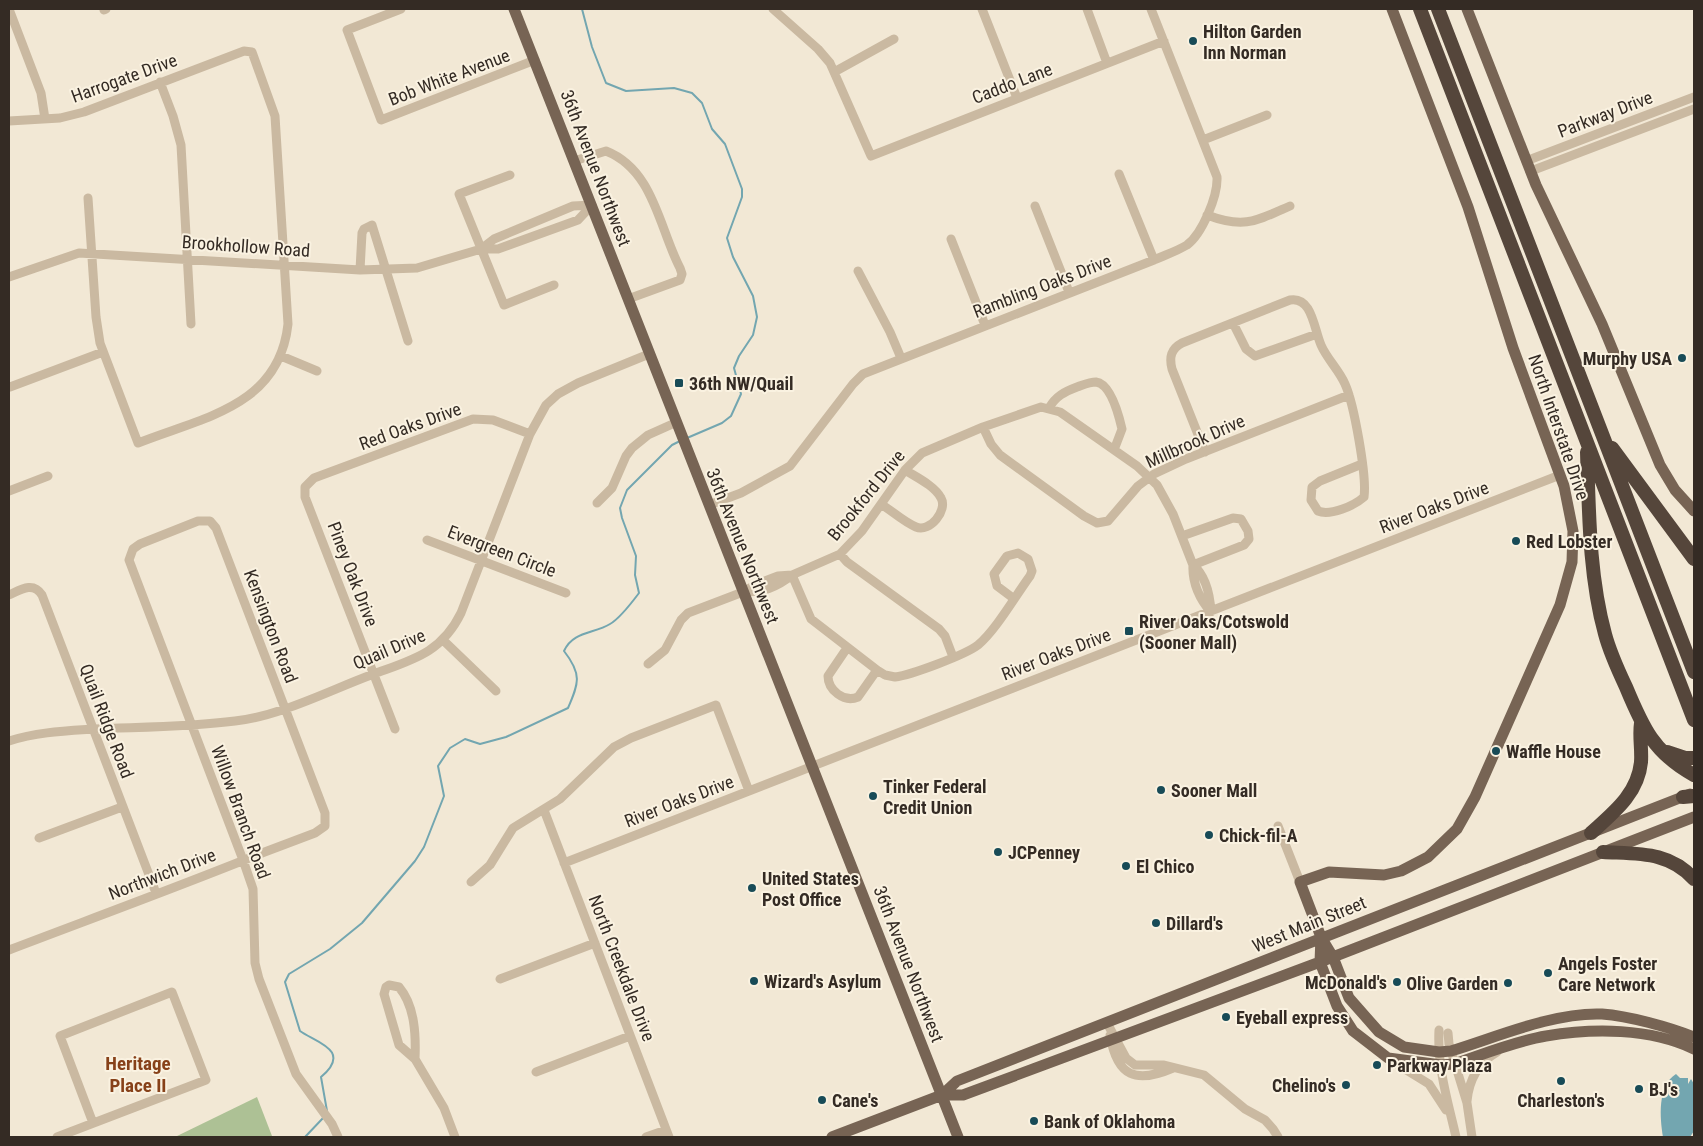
<svg xmlns="http://www.w3.org/2000/svg" width="1703" height="1146" viewBox="0 0 1703 1146" font-family="'Roboto Condensed',sans-serif">
  <rect width="100%" height="100%" fill="#f2e8d5"/>
  <path fill="#adc195" d="M 257,1097 L 272,1136 L 175,1137 Z"/>
  <path fill="#73a6b0" d="M 1676,1074 L 1680,1078 L 1688,1078 L 1688,1084 L 1691,1079 L 1694,1084 L 1694,1080 L 1694,1131 L 1690,1137 L 1663,1137 C 1660,1118 1657,1086 1676,1074 Z"/>
  <g fill="none" stroke-linecap="round" stroke-linejoin="round">
    <path stroke="#73a6b0" stroke-width="2" d="M 582,9 L 592,47 L 606,83 L 626,91 L 674,88 L 692,93 L 702,103 L 712,129 L 725,144 L 742,189 L 742,197 L 727,238 L 733,257 L 753,296 L 757,317 L 753,335 L 739,356 L 734,368 L 741,394 L 731,416 L 722,423 L 687,438
      M 327,1111 L 321,1077 C 353,1050 315,1042 300,1031 L 285,982 L 289,974 L 330,949 L 362,923 L 415,861 L 424,847 L 444,796 L 438,766 L 450,748 L 465,739 L 480,744 L 506,737 L 568,708 C 579,683 582,674 564,651 C 573,631 594,634 610,624 C 619,619 633,601 639,593 L 635,575 L 636,556 L 622,518 L 620,508 L 627,490 L 672,445 L 680,441
      M 305,1137 L 324,1117"/>
    <path stroke="#cab9a1" stroke-width="9" d="M 9,9 L 41,93 L 45,119
      M 401,9 L 347,30 L 381,120 L 535,60
      M 773,9 L 818,49 L 830,63 L 871,156 L 1164,41
      M 982,9 L 1017,98
      M 1087,9 L 1107,63
      M 104,10 L 106,9
      M 836,71 L 894,39
      M 160,82 L 173,116 L 181,145 L 191,324
      M 9,121 L 60,118 L 84,112 L 244,51 L 252,52 L 275,116 L 288,324 C 279,407 203,417 138,443 L 100,343 L 96,317 L 88,198
      M 1203,140 L 1267,115
      M 574,161 L 606,151 C 654,170 659,228 680,268 L 682,274 L 680,280 L 628,299
      M 1526,161 L 1694,97
      M 1531,171 L 1694,109
      M 1119,174 L 1154,260
      M 510,175 L 459,194 L 504,305 L 554,285
      M 1035,206 L 1069,292
      M 1207,215 C 1244,229 1256,221 1290,206
      M 951,239 L 985,325
      M 481,249 L 494,239 L 573,206 L 592,205
      M 360,270 L 362,233 L 364,229 L 372,225 L 408,341
      M 858,271 L 890,332 L 901,358
      M 9,277 L 79,253 L 360,270 L 417,268 L 481,249 L 498,249 L 578,220 L 592,205
      M 1233,323 L 1246,349 L 1255,356 L 1317,334
      M 281,356 L 317,371
      M 10,387 L 103,352
      M 1049,408 C 1056,396 1064,392 1077,387 C 1083,385 1089,382 1096,382 C 1111,384 1119,416 1122,429 L 1114,450
      M 983,427 L 991,444 L 1000,455 L 1084,516 L 1097,523 L 1108,521 L 1138,486 L 1154,474 L 1186,459 L 1349,395
      M 1205,452 L 1172,369 C 1169,357 1171,349 1182,343 L 1290,300 C 1312,296 1314,329 1321,345 C 1327,359 1339,370 1345,384 C 1354,404 1367,476 1364,497 C 1354,506 1330,516 1318,511 L 1311,500 L 1312,487 L 1320,481 L 1362,464
      M 9,491 L 48,476
      M 597,503 L 612,488 L 626,456 L 632,448 L 648,435 L 677,422
      M 881,504 C 892,511 904,522 916,527 C 930,533 948,510 941,498 C 935,486 916,477 905,470
      M 709,505 L 741,493 L 790,466 L 853,384 L 863,374 L 1154,260 C 1165,255 1177,251 1187,245 C 1202,234 1218,196 1217,177 L 1151,9
      M 1182,536 L 1233,518 L 1241,519 L 1248,531 L 1249,539 L 1244,545 L 1193,565
      M 427,540 L 566,593
      M 840,554 L 847,562 L 939,629 L 945,636 L 953,657
      M 1193,565 C 1206,576 1210,595 1211,612
      M 792,575 L 811,619 L 877,670 L 885,675 L 895,677 C 911,675 965,655 978,645 C 996,630 1016,595 1030,576 L 1032,571 L 1028,559 L 1018,553 L 1007,556 L 994,574 L 997,586 L 1013,598
      M 743,592 C 763,592 776,588 792,575
      M 9,595 C 20,590 33,581 42,595 L 156,893
      M 444,641 L 496,691
      M 847,648 L 828,676 C 828,690 844,703 858,697 L 877,670
      M 648,664 L 665,650 L 681,620 L 688,613 L 743,592 L 757,584 L 778,576 L 792,575 L 840,554 L 862,531 L 905,470 L 922,453 L 983,427 L 1041,407 L 1060,412 L 1137,466 L 1157,485 L 1173,514 L 1193,565 C 1192,583 1200,600 1211,612
      M 395,729 L 305,497 L 305,487 L 314,478 L 473,419 L 493,420 L 530,434
      M 9,741 C 37,732 65,731 95,729 C 141,727 189,727 235,721 C 280,716 328,691 371,675 C 411,660 441,654 461,613 L 530,434 L 546,405 L 558,394 L 578,383 L 649,354
      M 544,810 L 669,1137
      M 1278,826 L 1300,882
      M 39,838 L 122,807
      M 564,863 L 1560,475
      M 471,882 L 490,865 L 513,828 L 560,799 L 614,747 L 631,738 L 716,705 L 749,791
      M 9,950 C 93,918 178,887 262,853 L 315,833 L 325,826 L 325,813 L 216,528 L 210,521 L 198,521 L 140,544 L 133,549 L 129,560 L 243,860 L 253,889 L 255,963 L 259,979 L 296,1074 L 332,1124 L 338,1137
      M 500,979 L 595,943
      M 1107,1023 L 1126,1058 L 1135,1065 L 1164,1065 L 1204,1075 L 1245,1109 L 1265,1120 L 1273,1129 L 1278,1137
      M 1439,1030 C 1437,1067 1448,1102 1456,1137
      M 1448,1033 L 1449,1044 L 1467,1103 L 1472,1137
      M 1110,1035 C 1117,1077 1136,1084 1173,1068
      M 415,1059 C 416,1035 415,1006 399,987 L 389,985 L 386,987 L 384,994 L 399,1045 L 415,1059 L 444,1108 L 455,1137
      M 1390,1060 L 1429,1084 L 1446,1110
      M 536,1072 L 630,1036
      M 1467,1101 C 1469,1079 1478,1063 1497,1052
      M 57,1137 L 206,1080 L 172,992 L 60,1036 L 93,1123
      M 646,1137 L 666,1130"/>
    <path stroke="#776454" stroke-width="11" d="M 514,9 L 958,1137
      M 1392,9 L 1468,207 L 1513,348 L 1564,486 L 1573,531 L 1572,562 L 1560,605 L 1475,797 L 1457,829 L 1428,857 L 1401,871 L 1384,875 L 1329,872 L 1300,882 L 1321,937 L 1333,957 L 1349,998 L 1379,1032 L 1404,1047 L 1439,1052 L 1451,1051 C 1497,1037 1554,1012 1602,1014 C 1629,1016 1669,1027 1694,1037
      M 1467,9 L 1536,185 L 1602,324 L 1660,465 L 1675,490 L 1694,511
      M 1321,937 L 1320,962 L 1337,1006 L 1353,1031 L 1388,1058 L 1441,1065 L 1454,1064 C 1484,1054 1516,1041 1546,1036 C 1593,1028 1650,1028 1694,1049
      M 942,1095 L 963,1095 L 1320,962 L 1694,817
      M 832,1137 L 942,1095 L 957,1081 L 1690,794"/>
    <path stroke="#55463b" stroke-width="14" d="M 1420,9 L 1694,720
      M 1438,9 L 1694,672
      M 1612,448 L 1694,559
      M 1587,452 C 1589,512 1589,576 1605,634 C 1610,653 1618,670 1626,687 C 1643,728 1654,753 1694,775
      M 1667,752 L 1685,758 L 1694,758
      M 1683,797 L 1694,796
      M 1591,833 C 1613,813 1638,794 1641,762 C 1642,749 1639,736 1641,723
      M 1603,852 C 1638,854 1669,851 1694,879"/>
  </g>
  <g fill="#184b57" stroke="#faf2e1" stroke-width="2">
    <circle cx="1193" cy="41" r="5"/>
    <circle cx="1682" cy="358" r="5"/>
    <rect x="674" y="378" width="10" height="10" rx="2.5"/>
    <circle cx="1516" cy="541" r="5"/>
    <rect x="1124" y="626" width="10" height="10" rx="2.5"/>
    <circle cx="1496" cy="751" r="5"/>
    <circle cx="1161" cy="790" r="5"/>
    <circle cx="873" cy="796" r="5"/>
    <circle cx="1209" cy="835" r="5"/>
    <circle cx="998" cy="852" r="5"/>
    <circle cx="1126" cy="866" r="5"/>
    <circle cx="752" cy="888" r="5"/>
    <circle cx="1156" cy="923" r="5"/>
    <circle cx="1548" cy="973" r="5"/>
    <circle cx="754" cy="981" r="5"/>
    <circle cx="1397" cy="982" r="5"/>
    <circle cx="1508" cy="983" r="5"/>
    <circle cx="1226" cy="1017" r="5"/>
    <circle cx="1377" cy="1065" r="5"/>
    <circle cx="1561" cy="1081" r="5"/>
    <circle cx="1346" cy="1085" r="5"/>
    <circle cx="1639" cy="1089" r="5"/>
    <circle cx="822" cy="1100" r="5"/>
    <circle cx="1034" cy="1121" r="5"/>
  </g>
  <g text-anchor="middle" dominant-baseline="central" stroke-width="4" stroke-linejoin="round" paint-order="stroke">
    <g font-size="18" font-weight="bold" fill="#342b24" stroke="#faf2e1" text-anchor="start">
      <text x="1203" y="31">Hilton Garden<tspan x="1203" dy="21">Inn Norman</tspan></text>
      <text x="1672" y="358" text-anchor="end">Murphy USA</text>
      <text x="689" y="383">36th NW/Quail</text>
      <text x="1526" y="541">Red Lobster</text>
      <text x="1139" y="621">River Oaks/Cotswold<tspan x="1139" dy="21">(Sooner Mall)</tspan></text>
      <text x="1506" y="751">Waffle House</text>
      <text x="883" y="786">Tinker Federal<tspan x="883" dy="21">Credit Union</tspan></text>
      <text x="1171" y="790">Sooner Mall</text>
      <text x="1219" y="835">Chick-fil-A</text>
      <text x="1008" y="852">JCPenney</text>
      <text x="1136" y="866">El Chico</text>
      <text x="762" y="878">United States<tspan x="762" dy="21">Post Office</tspan></text>
      <text x="1166" y="923">Dillard's</text>
      <text x="1558" y="963">Angels Foster<tspan x="1558" dy="21">Care Network</tspan></text>
      <text x="764" y="981">Wizard's Asylum</text>
      <text x="1387" y="982" text-anchor="end">McDonald's</text>
      <text x="1498" y="983" text-anchor="end">Olive Garden</text>
      <text x="1236" y="1017">Eyeball express</text>
      <text x="1387" y="1065">Parkway Plaza</text>
      <text x="1336" y="1085" text-anchor="end">Chelino's</text>
      <text x="1649" y="1089">BJ's</text>
      <text x="832" y="1100">Cane's</text>
      <text x="1561" y="1100" text-anchor="middle">Charleston's</text>
      <text x="1044" y="1121">Bank of Oklahoma</text>
    </g>
    <g font-size="18" fill="#342b24" stroke="#faf2e1">
      <text transform="translate(449 77) rotate(-21)">Bob White Avenue</text>
      <text transform="translate(124 78) rotate(-20)">Harrogate Drive</text>
      <text transform="translate(1012 83) rotate(-21)">Caddo Lane</text>
      <text transform="translate(1605 114) rotate(-21)">Parkway Drive</text>
      <text transform="translate(596 168) rotate(69)">36th Avenue Northwest</text>
      <text transform="translate(246 246) rotate(4)">Brookhollow Road</text>
      <text transform="translate(1042 286) rotate(-21)">Rambling Oaks Drive</text>
      <text transform="translate(410 426) rotate(-20)">Red Oaks Drive</text>
      <text transform="translate(1559 427) rotate(71)">North Interstate Drive</text>
      <text transform="translate(1195 441) rotate(-24)">Millbrook Drive</text>
      <text transform="translate(866 495) rotate(-51)">Brookford Drive</text>
      <text transform="translate(1434 507) rotate(-21)">River Oaks Drive</text>
      <text transform="translate(743 546) rotate(68)">36th Avenue Northwest</text>
      <text transform="translate(502 551) rotate(21)">Evergreen Circle</text>
      <text transform="translate(353 574) rotate(69)">Piney Oak Drive</text>
      <text transform="translate(271 626) rotate(69)">Kensington Road</text>
      <text transform="translate(389 649) rotate(-23)">Quail Drive</text>
      <text transform="translate(1056 654) rotate(-21)">River Oaks Drive</text>
      <text transform="translate(107 721) rotate(69)">Quail Ridge Road</text>
      <text transform="translate(679 801) rotate(-21)">River Oaks Drive</text>
      <text transform="translate(241 812) rotate(70)">Willow Branch Road</text>
      <text transform="translate(162 874) rotate(-21)">Northwich Drive</text>
      <text transform="translate(1309 924) rotate(-22)">West Main Street</text>
      <text transform="translate(909 964) rotate(69)">36th Avenue Northwest</text>
      <text transform="translate(622 968) rotate(69)">North Creekdale Drive</text>
    </g>
    <g font-size="19" font-weight="bold" fill="#874119" stroke="#faf2e1">
      <text x="138" y="1063">Heritage<tspan x="138" dy="22">Place II</tspan></text>
    </g>
  </g>
  <rect width="1703" height="1146" fill="none" stroke="#342b24" stroke-width="20"/>
</svg>
